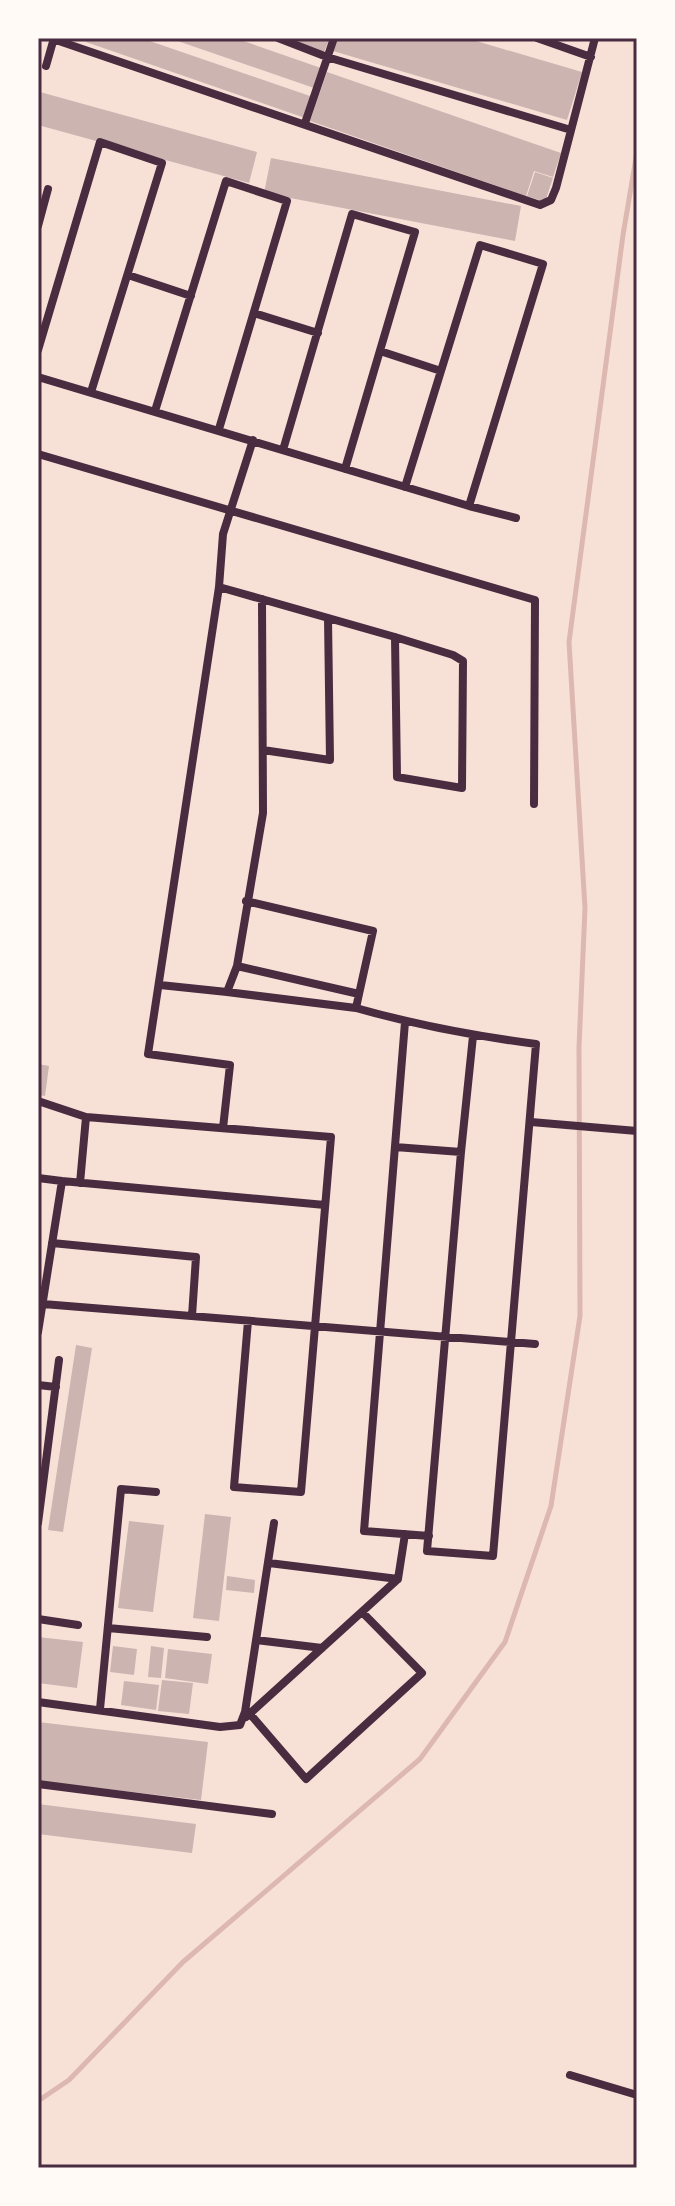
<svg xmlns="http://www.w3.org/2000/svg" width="675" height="2206" viewBox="0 0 675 2206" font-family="Cabin,sans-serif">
  <rect width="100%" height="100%" fill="#f7e1d7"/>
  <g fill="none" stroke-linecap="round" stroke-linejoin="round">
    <path stroke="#dcb8b0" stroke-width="5" d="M 38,2101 L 69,2080 L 183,1962 L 420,1759 L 505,1642 L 551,1506 L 580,1316 L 579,1047 L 585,908 L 569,642 L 623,235 L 637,152"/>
  </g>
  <path fill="#ccb4b1" d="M 87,38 L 141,38 L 313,97 L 305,118 L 86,42 Z
    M 169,38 L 235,38 L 321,68 L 314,88 Z
    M 288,38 L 330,38 L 324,52 Z
    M 337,38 L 466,38 L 582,72 L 567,120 L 333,51 Z
    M 327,72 L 561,153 L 553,177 L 534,171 L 526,196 L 310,121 Z
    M 40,92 L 257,152 L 249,183 L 38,125 Z
    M 271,158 L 521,206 L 515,241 L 264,193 Z
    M 535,172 L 553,178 L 545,202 L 527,196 Z
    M 38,1064 L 49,1066 L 45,1096 L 38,1095 Z
    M 76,1345 L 92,1348 L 63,1532 L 48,1530 Z
    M 205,1514 L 231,1517 L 219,1621 L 193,1618 Z
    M 129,1521 L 164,1525 L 153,1612 L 118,1608 Z
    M 227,1576 L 255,1580 L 254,1593 L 226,1590 Z
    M 38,1637 L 83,1642 L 77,1688 L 38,1683 Z
    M 113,1646 L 137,1649 L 134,1675 L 110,1672 Z
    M 151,1646 L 164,1648 L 161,1678 L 148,1677 Z
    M 168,1649 L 212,1654 L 208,1684 L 165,1678 Z
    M 162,1680 L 193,1683 L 189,1714 L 158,1711 Z
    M 124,1681 L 159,1685 L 156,1710 L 121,1705 Z
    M 38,1722 L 208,1742 L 201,1800 L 38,1781 Z
    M 38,1804 L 196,1824 L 192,1853 L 38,1834 Z"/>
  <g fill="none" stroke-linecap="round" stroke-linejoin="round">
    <path stroke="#4a2c40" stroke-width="8" d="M 278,38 L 327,57 L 571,130
      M 537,38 L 591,57
      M 53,39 L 540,205 L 551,200 L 556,188 L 595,38
      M 46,66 L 54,38
      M 305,123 L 334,38
      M 38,226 L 48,189
      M 128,275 L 191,296
      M 254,313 L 318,333
      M 38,350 L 100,142 L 162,163 L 91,392
      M 380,351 L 441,371
      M 38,377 L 469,506 L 516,518
      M 155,411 L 226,181 L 287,201 L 219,429
      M 283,450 L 352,214 L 415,232 L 345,469
      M 38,454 L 535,600 L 534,804
      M 405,487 L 480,245 L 543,264 L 469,506
      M 219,587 L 395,637 L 453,655 L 463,661 L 462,788 L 397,777 L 395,637
      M 263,750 L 330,760 L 328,618
      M 237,966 L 359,994 L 373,931 L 246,901
      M 160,985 L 227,992 L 237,966 L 263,813 L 262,599
      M 227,992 L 356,1008 L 359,994
      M 356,1008 C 416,1025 475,1036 536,1044 L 493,1556 L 427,1551 L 461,1152 L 395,1147
      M 405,1022 L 364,1531 L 429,1536
      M 38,1101 L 86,1117 L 331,1137 L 301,1492 L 234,1487 L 248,1321
      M 531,1122 L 637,1131
      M 223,1128 L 230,1065 L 148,1054 L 219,587 L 223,534 L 253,440
      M 461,1152 L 473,1036
      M 38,1178 L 62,1181
      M 80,1183 L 86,1117
      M 52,1243 L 196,1257 L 192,1316
      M 43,1304 L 535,1344
      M 38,1332 L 62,1181 L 325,1205
      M 38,1385 L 56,1387
      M 38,1523 L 59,1360
      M 269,1563 L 398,1579
      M 38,1619 L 78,1625
      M 108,1628 L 207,1637
      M 256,1640 L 322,1648
      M 38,1702 L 220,1727 L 240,1725 L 245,1712 L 274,1523
      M 100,1709 L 121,1489 L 156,1492
      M 250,1714 L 306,1779 L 422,1673 L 362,1612
      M 246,1717 L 398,1579 L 405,1534
      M 38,1784 L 272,1814
      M 570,2075 L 637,2095"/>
  </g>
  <rect width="675" height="2206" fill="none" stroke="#fffaf5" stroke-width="80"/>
  <rect x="40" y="40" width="595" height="2126" fill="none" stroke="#4a2c40" stroke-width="3"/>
</svg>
